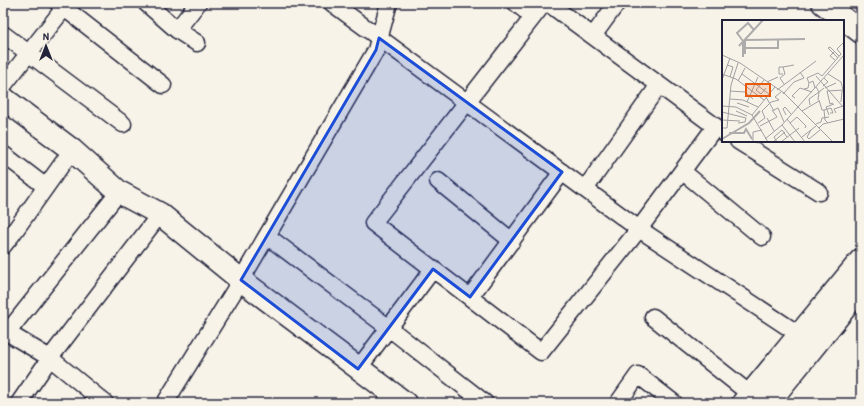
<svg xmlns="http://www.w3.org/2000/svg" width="864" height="406" viewBox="0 0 864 406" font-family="'Patrick Hand',sans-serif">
  <rect width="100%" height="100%" fill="#f7f3e8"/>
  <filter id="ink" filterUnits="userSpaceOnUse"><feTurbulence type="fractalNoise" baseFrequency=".025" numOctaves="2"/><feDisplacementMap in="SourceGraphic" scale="8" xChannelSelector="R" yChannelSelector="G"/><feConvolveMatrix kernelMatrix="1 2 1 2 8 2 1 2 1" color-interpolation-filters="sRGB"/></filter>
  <g filter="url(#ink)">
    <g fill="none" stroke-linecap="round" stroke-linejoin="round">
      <g stroke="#22223b" stroke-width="19">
        <path id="street" d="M 58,3 L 163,85
          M 146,3 L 177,30 L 197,43
          M 332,3 L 639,229 L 809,341
          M 516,3 L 533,17
          M 544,3 L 373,223 L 541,352 L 639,229 L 715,127
          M 548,3 L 723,132
          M 177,30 L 198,3
          M 3,34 L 123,124
          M 593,36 L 617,3
          M 3,86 L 68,3
          M 738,141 L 819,192
          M 3,154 L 46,187
          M 682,171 L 762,237
          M 438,181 L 512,241
          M 585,189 L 659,85
          M 267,236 L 389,328 L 485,403
          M 3,246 L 11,236 L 72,150
          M 470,297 L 562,172
          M 653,317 L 750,394
          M 3,330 L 50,358 L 105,403
          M 7,333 L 119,192
          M 358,369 L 433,269
          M 19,403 L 50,358 L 160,214
          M 165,403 L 241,280 L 376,50 L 389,3
          M 618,403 L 638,375 L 674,403"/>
      </g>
      <g stroke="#22223b" stroke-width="25">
        <path id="secondary" d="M 3,98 L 72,150 L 119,192 L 160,214 L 241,280 L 405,403
          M 743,403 L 861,260
          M 768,403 L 861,288"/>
      </g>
      <g stroke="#22223b" stroke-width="25">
        <path id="primary" d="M 823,3 L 861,32"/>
      </g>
      <use href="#street" stroke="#f7f3e8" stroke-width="16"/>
      <use href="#secondary" stroke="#f7f3e8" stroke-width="22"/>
      <use href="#primary" stroke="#f7f3e8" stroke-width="22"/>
    </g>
  </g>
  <path fill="#1d4ed8" fill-opacity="0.2" stroke="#1d4ed8" stroke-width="3" stroke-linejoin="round" d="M 379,38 L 562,172 L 470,297 L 433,269 L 358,369 L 241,280 L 376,50 Z"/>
  <g transform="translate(722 20)">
    <rect width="122" height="122" fill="#f7f3e8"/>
    <path fill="none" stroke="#aeabad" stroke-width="2" d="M 22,20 L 83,19M 23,20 L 23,34M 21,21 L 15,13 L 26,3 L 32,10M 21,22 L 21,37M 17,26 L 41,0M 23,28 L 56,28 L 56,20M 7,113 L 22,113 L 24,109 L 30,119M 0,119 L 27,103 L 38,91"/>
    <path fill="none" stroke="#a29fa3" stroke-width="1" d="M 112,32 L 108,36 L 113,40M 0,35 L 18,43 L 62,73 L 111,122M 116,38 L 106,28 L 108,27 L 117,36M 5,45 L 11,47 L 8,57M 61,47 L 57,47 L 57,54 L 61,54M 0,54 L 14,59 L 42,80M 20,54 L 47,74M 106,54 L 119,62 L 121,70M 94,56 L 122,88M 0,60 L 8,38M 42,60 L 34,70 L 39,74 L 44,68M 16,61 L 23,48M 45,62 L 56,57M 87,63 L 85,58 L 96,53 L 100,56 L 119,34 L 115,29 L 122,22M 62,64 L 58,58 L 63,54 L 61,47 L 72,45M 101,66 L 106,62 L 102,58M 103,68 L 114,63M 82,69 L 86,68 L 87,63 L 91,61 L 93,68M 55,70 L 94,41M 8,71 L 23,72 L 31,79M 61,74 L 72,62 L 82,58 L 78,52M 44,77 L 52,91M 73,78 L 70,76 L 78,68 L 90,72M 8,79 L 21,80 L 36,87M 96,80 L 97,72 L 102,68M 97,80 L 100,90 L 102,90M 25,82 L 36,57M 119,82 L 120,71 L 122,71M 15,83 L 27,87M 111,83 L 108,84 L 105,71 L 122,70M 88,85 L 87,79 L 97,72 L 94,67M 0,86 L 14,87 L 30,95 L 46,122M 52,90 L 56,88 L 62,102M 14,91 L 25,96M 80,91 L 97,81M 0,92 L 24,98 L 23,102 L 16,103M 114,93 L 112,89 L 121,86M 30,95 L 53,67M 64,95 L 61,89 L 63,87 L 69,94M 107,95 L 104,87 L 112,84M 45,98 L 52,111M 65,99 L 83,122M 0,100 L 18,101M 36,103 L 43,98 L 40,91 L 49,82 L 57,80 L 53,77 L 59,72M 68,103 L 75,97 L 84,106 L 83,108M 106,103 L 103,100 L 102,90 L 109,88 L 111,93 L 108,93M 94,104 L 99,102 L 100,98 L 107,97M 60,105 L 73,122M 38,106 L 55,97 L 50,90M 0,108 L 5,108 L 9,65 L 16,43M 97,108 L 101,104 L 122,99M 89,110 L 85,117 L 87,119 L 98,110M 80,117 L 94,106M 43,119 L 60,105 L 122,35M 31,122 L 31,112 L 40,110M 51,122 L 63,112M 55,122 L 52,117 L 60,110 L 65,117M 59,122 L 77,108"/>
    <path fill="#e8590c" fill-opacity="0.15" stroke="#e8590c" stroke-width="2" d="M 24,64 L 48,64 L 48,76 L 24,76 Z"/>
    <rect width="122" height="122" fill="none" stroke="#22223b" stroke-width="2"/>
  </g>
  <rect width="864" height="406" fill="none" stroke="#f7f3e8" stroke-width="16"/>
  <rect x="8" y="8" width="848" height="390" fill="none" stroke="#22223b" stroke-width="1.5" filter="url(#ink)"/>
  <g transform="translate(46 46)" stroke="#f7f3e8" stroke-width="3" paint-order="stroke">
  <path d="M0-3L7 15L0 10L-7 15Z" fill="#22223b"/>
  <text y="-6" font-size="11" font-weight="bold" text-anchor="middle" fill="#22223b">N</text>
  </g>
</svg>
